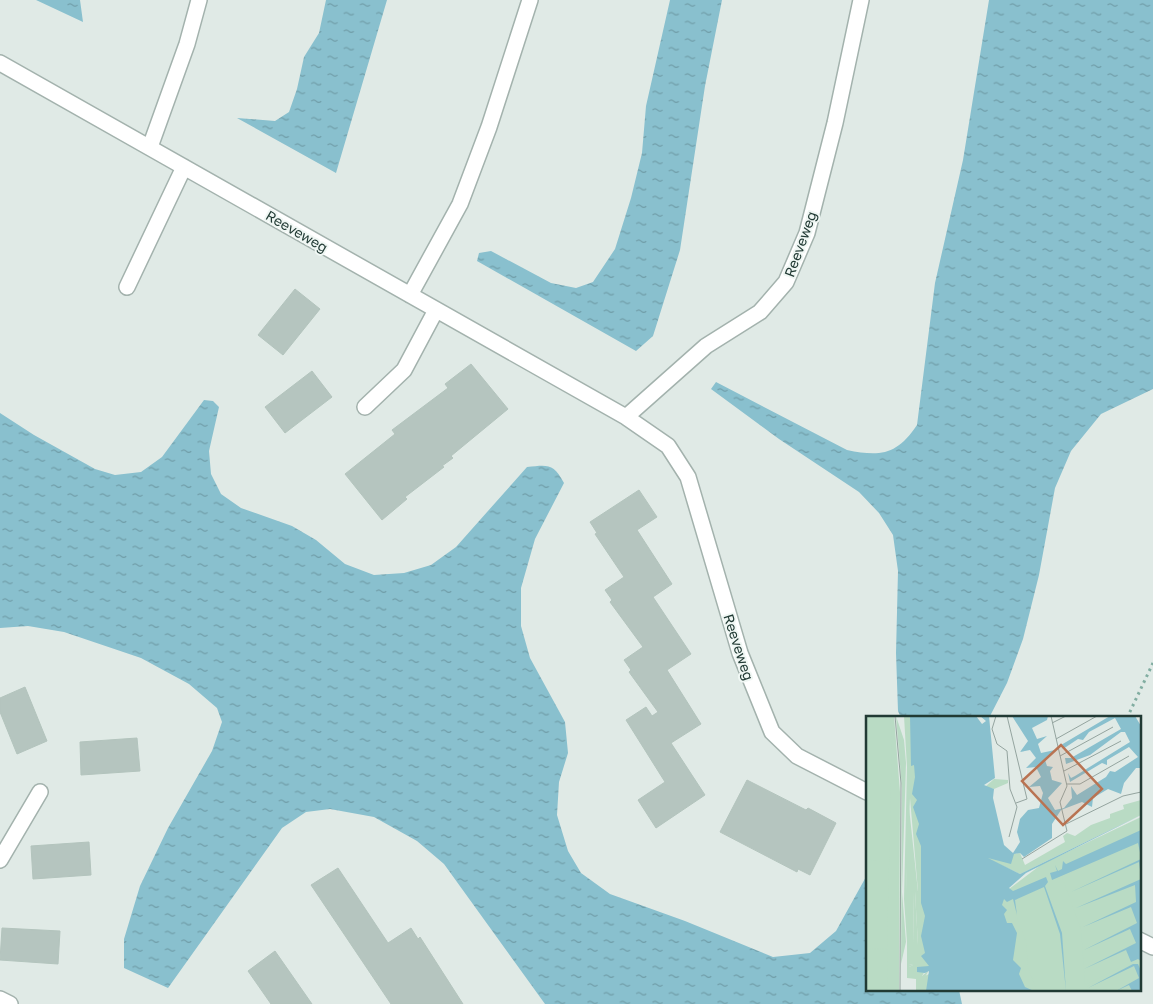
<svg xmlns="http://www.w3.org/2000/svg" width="1153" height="1004" viewBox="0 0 1153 1004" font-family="'Golos Text',sans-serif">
  <defs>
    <pattern id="water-ripples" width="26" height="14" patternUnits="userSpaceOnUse" patternTransform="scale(1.25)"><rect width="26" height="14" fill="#89c0ce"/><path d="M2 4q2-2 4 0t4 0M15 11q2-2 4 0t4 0" fill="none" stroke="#709da8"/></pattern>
  </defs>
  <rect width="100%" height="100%" fill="#e0eae6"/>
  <path fill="url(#water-ripples)" d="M 36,0 L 80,0 L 83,22 Z
    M 326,0 L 387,0 L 336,173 L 237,118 L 275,121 L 289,112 L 297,89 L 304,57 L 319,33 Z
    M 670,0 L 722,0 L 705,86 L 680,250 L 653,336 L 636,351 L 477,261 L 479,253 L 491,251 L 551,283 L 576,288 L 593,282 L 615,249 L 631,198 L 642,153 L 646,106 Z
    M 989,0 L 1153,0 L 1153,389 L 1101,414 L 1071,451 L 1055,488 L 1039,575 L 1023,639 L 1007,683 L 989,718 L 901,718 L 898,711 L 896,653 L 898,571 L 893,535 L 879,513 L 859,492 L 779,439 L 711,389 L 716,382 L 847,450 C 880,457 897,455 917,425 L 935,283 L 963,160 Z
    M 204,400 L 213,401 L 219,407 L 209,451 L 211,474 L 221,494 L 241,508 L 292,526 L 316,540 L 345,564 L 374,575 L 404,573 L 431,565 L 456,547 L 527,467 C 548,465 553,463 564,483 L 535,539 L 521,588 L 521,626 L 530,658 L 565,722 L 568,753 L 559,782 L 557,815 L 568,851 L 581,873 L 610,894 L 685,921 L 773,957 L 810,953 L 836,931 L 867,875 L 867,990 L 959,990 L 962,1004 L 545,1004 L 444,864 L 417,841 L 374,817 L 330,809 L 306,812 L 282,828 L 168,988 L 124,968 L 124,939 L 140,886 L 168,828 L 212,751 L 222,722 L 217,708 L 189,684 L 141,658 L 64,632 L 28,626 L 0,628 L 0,413 L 34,435 L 95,469 L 115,475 L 141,472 L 162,457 Z"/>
  <path fill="#b5c5bf" stroke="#b3c4bd" d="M 295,289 L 320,309 L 283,355 L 258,335 Z
    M 471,364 L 508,409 L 451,456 L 453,458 L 442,466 L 444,467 L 405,497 L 407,499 L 382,520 L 345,474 L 395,434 L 392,430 L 448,388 L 445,384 Z
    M 312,371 L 332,397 L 285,433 L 265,407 Z
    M 639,490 L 657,517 L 637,530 L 672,584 L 653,597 L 691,654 L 667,670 L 701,724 L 671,743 L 705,795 L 656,828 L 638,800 L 665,782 L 626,720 L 646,707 L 652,716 L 658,712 L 629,672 L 631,670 L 624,660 L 643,647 L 610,602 L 612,600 L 605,590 L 624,577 L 595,534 L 597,533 L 590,522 Z
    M 25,687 L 47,741 L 17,754 L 0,712 L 0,698 Z
    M 137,738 L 140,771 L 81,775 L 80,742 Z
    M 747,780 L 806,810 L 808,808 L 836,823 L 810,875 L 798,869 L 797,872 L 720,832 Z
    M 89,842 L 91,875 L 33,879 L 31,846 Z
    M 338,868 L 388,943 L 411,928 L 418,939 L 420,937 L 463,1004 L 391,1004 L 311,885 Z
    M 2,928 L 60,931 L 58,964 L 0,960 Z
    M 275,951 L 312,1004 L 271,1004 L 248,971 Z"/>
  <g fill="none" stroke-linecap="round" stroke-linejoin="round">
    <g stroke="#a3b2ad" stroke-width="18">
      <path id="minor" d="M 0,63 L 626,417 L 668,446 L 688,477 L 740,653 L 772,732 L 797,756 L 867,792
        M 150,147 L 187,44 L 199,0
        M 127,287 L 184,167
        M 410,295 L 460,204 L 489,127 L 530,0
        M 365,407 L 404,370 L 436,310
        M 626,417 L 706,346 L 760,312 L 786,282 L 807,233 L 835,123 L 861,0
        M 0,860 L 40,792
        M 1139,940 L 1153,947
        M 0,999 L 10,1004"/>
    </g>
    <path stroke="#81ada1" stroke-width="3" stroke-dasharray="2.5 4" stroke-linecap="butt" d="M 1127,718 L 1153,663"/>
    <use href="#minor" stroke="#fff" stroke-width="15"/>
  </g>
  <g text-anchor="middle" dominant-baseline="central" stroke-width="4" stroke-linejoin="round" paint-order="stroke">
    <g font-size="14" fill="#213a34" stroke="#f0f7f4">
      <text transform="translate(297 231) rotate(30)">Reeveweg</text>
      <text transform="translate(800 244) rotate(-70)">Reeveweg</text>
      <text transform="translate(739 647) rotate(72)">Reeveweg</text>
    </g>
  </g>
  <g transform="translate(866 716)">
    <rect width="275" height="275" fill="#e0eae6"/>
    <path d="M 0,0 L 28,0 L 34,76 L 33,275 L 0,275 ZM 30,0 L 38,24 L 40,47 L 36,176 L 40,226 L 35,248 L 36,72 ZM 38,0 L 107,0 L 116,68 L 104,126 L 143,173 L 176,148 L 275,101 L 275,275 L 53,275 L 53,263 L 63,258 L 63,254 L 59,255 L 56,260 L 43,260 L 43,251 L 47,249 L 43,248 L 43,229 L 52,229 L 49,175 L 52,175 L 44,82 L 40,175 L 47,175 L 48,227 L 41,226 L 38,183 L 41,51 ZM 128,63 L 142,64 L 142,67 L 128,73 L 119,71 ZM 275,84 L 275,99 L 154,158 L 122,143 L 123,140 L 154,137 L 159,149 L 199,126 L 197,120 L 201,117 L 209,120 L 225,109 L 244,102 L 244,98 L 258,93 L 257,89 Z" fill="#b9dbc4"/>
    <path d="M 0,0 L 24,0 L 26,23 L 0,23 ZM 0,25 L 26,25 L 21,232 L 0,233 L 0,146 L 16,146 L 0,143 ZM 42,82 L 52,176 L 49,176 L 52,229 L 43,229 L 43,248 L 47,249 L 43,251 L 43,260 L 56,260 L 63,254 L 58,263 L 53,263 L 53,275 L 50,275 L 50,263 L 41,262 L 41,226 L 48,226 L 47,176 L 40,175 ZM 21,233 L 22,275 L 0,275 L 0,234 Z" fill="#b9dbc4"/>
    <path d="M 274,127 L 275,143 L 205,174 L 274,147 L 275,164 L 210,192 L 269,169 L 271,185 L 265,191 L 271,207 L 218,234 L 265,213 L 270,227 L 218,253 L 260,234 L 265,246 L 219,269 L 215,213 L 196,161 ZM 178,171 L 194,218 L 198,275 L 171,275 L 162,252 L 160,226 L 150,199 L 149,184 ZM 268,250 L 273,262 L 262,269 L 250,275 L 219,275 L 222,270 Z" fill="#b9dbc4"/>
    <path d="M 44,0 L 110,0 L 116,8 L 120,5 L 114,0 L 123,0 L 129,62 L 118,69 L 128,73 L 127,82 L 138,129 L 147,137 L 154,126 L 151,116 L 154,103 L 162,94 L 173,92 L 177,77 L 174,70 L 163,71 L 175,61 L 170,51 L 160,52 L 170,42 L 164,34 L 154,36 L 162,25 L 146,0 L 182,0 L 181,4 L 166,12 L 171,23 L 181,20 L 172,28 L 175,37 L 189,34 L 179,44 L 181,50 L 187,51 L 184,55 L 186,64 L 196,67 L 182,82 L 189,94 L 198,92 L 206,82 L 205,70 L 211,79 L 240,61 L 244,55 L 249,56 L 272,41 L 263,31 L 241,44 L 241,49 L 236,47 L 204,66 L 202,57 L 205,62 L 209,60 L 264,26 L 259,16 L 255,16 L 224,39 L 200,48 L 199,42 L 205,42 L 255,13 L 249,2 L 223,16 L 217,24 L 212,23 L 197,33 L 195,29 L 244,0 L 269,0 L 275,10 L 275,52 L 270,52 L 258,67 L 255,78 L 242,73 L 227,82 L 226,91 L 216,86 L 195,94 L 186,108 L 186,122 L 158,141 L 154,137 L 148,138 L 145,148 L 122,142 L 154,158 L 275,99 L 160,157 L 143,172 L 147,175 L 180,161 L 182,166 L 179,170 L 196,217 L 200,275 L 194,218 L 178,171 L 149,184 L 151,199 L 147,183 L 141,186 L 138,183 L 136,189 L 141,194 L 138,198 L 141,207 L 146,207 L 151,217 L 147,244 L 155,252 L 153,258 L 159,271 L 168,275 L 60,275 L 63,255 L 59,257 L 51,256 L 51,251 L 63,250 L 55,240 L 59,237 L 55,220 L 59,200 L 55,187 L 55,130 L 50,118 L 53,108 L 47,91 L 51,84 L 46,78 L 49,61 L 48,49 L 45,50 ZM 275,114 L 275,141 L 272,127 L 186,164 L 184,157 L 191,155 L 189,149 L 192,155 L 196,153 L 197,145 L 200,148 ZM 275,143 L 275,161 L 273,146 L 205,176 ZM 275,163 L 275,245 L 272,243 L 265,246 L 260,234 L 218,253 L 270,227 L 264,213 L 218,234 L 271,207 L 265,191 L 217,211 L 270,186 L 269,169 L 210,192 ZM 267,248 L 272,248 L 275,255 L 275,275 L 266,275 L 263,269 L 250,275 L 273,262 L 268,250 L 222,272 Z" fill="#89c0ce"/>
    <path fill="none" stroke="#94a49f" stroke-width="1" d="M 29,0 L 35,67 L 34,275M 130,0 L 126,13 L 131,28 L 141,35 L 144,73 L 151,91 L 143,121M 141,0 L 161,83 L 150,87M 186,7 L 200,0M 190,23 L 231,0M 194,40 L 247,11M 198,55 L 255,25M 201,68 L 214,68 L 263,40M 200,108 L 257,80 L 275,76M 156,143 L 201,115 L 194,86 L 201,70 L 185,0"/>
    <path fill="#b97352" fill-opacity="0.15" stroke="#b97352" stroke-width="2.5" d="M 195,29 L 236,73 L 197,109 L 156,65 Z"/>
    <rect width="275" height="275" fill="none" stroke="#213a34" stroke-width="2.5"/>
  </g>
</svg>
